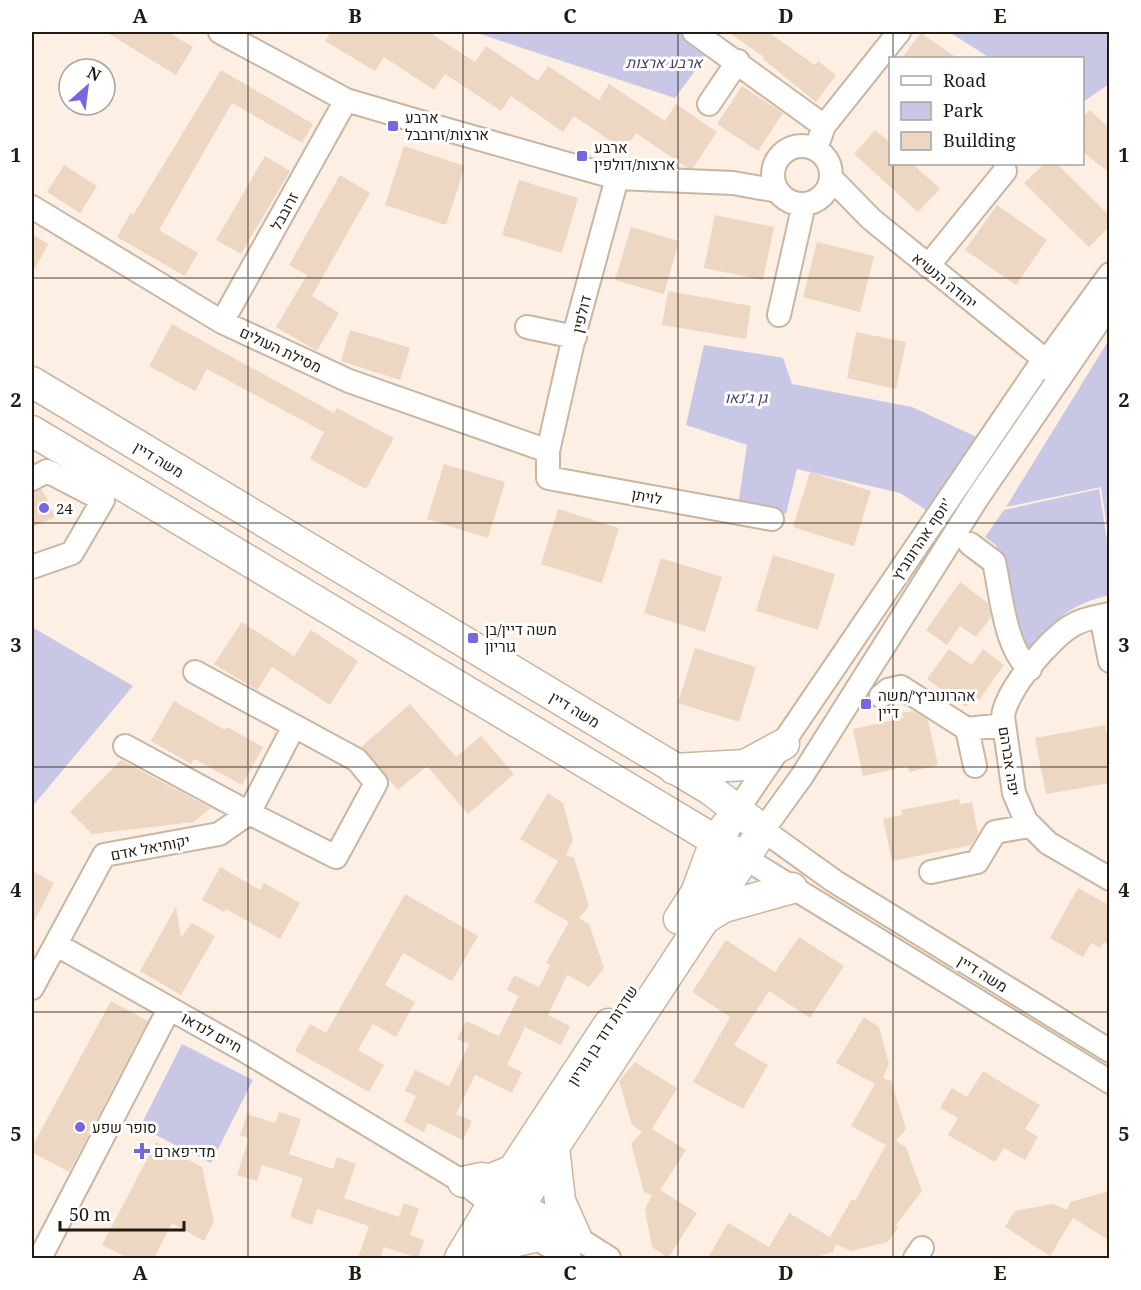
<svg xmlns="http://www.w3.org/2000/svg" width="1141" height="1290" viewBox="0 0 1141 1290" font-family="'Noto Serif',Heebo,serif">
  <rect width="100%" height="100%" fill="#fdefe3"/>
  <path fill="#c8c7e5" d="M 474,32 L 701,32 L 716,42 L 675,98 Z
    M 949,32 L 1109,32 L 1109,84 L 1083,102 L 1082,58 L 990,58 Z
    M 1107,343 L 1110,353 L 1109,540 L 1101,487 L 1006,507 Z
    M 704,345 L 783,358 L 792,384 L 912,407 L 981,439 L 931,513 L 900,493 L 797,469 L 786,514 L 738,506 L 747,445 L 686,425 Z
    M 1099,489 L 1109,553 L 1109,595 C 1064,607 1058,618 1029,653 L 1021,649 L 996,545 L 985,537 L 1004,510 Z
    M 32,627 L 133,686 L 32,807 Z
    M 182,1044 L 253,1080 L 211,1163 L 140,1127 Z"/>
  <path fill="#edd7c2" d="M 106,32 L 168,32 L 193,47 L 176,75 Z
    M 331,32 L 429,32 L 475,62 L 486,46 L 538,81 L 548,66 L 599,100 L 609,84 L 665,121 L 676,104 L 717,132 L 693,168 L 687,168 L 636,133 L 624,150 L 574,116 L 563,132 L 511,96 L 501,111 L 445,74 L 434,90 L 384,57 L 375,71 L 325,41 Z
    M 728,32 L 768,32 L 815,65 L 818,61 L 836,75 L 816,102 L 763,59 L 764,57 Z
    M 921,33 L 957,58 L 902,58 Z
    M 221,70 L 313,124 L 302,143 L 232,103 L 159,230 L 198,253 L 185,276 L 117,237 L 131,213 L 133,215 Z
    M 742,86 L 783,113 L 758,151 L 717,124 Z
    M 1090,110 L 1110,129 L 1110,173 L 1083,152 L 1083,117 Z
    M 875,130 L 891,143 L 891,164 L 913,164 L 940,189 L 918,212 L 854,154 Z
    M 404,146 L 465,166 L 446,225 L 385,205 Z
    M 265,156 L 290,171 L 241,254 L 216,240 Z
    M 1044,164 L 1057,164 L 1110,216 L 1110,226 L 1089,247 L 1024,183 Z
    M 64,165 L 97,186 L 80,213 L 47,192 Z
    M 340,175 L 370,193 L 312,296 L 339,313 L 317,351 L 276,327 L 307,275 L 289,265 Z
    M 519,180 L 578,198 L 562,253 L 502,235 Z
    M 997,205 L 1047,240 L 1016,285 L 965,250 Z
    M 715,215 L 774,227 L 763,280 L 704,268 Z
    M 631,227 L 679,241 L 664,294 L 615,280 Z
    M 32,234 L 48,244 L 32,274 Z
    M 817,242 L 874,256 L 860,312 L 803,297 Z
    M 668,291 L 751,306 L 746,339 L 662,325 Z
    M 172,324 L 334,413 L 337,408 L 394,438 L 366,489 L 310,459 L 324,432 L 207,369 L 195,391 L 149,366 Z
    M 350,330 L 410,348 L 400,380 L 341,361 Z
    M 856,332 L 906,342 L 896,389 L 847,378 Z
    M 444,464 L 505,482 L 488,538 L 427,519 Z
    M 810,472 L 871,491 L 854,546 L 793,527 Z
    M 42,489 L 55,517 L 32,527 L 32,492 Z
    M 558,509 L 619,528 L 602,583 L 541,564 Z
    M 773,555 L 835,574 L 818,630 L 756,611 Z
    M 661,558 L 722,577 L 705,632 L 644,613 Z
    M 960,582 L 988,603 L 991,617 L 976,637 L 960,626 L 947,645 L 926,630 Z
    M 242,622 L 294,656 L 311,630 L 358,661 L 330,705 L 272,667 L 257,690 L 214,664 Z
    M 695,648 L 756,667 L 739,722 L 678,703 Z
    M 949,649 L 972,665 L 983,649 L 1004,665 L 979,700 L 974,696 L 966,707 L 927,679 Z
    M 174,701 L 225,730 L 227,727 L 263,747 L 242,785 L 194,759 L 191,764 L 151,741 Z
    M 410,704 L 456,757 L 481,736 L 514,774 L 468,814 L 427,766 L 398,790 L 361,747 Z
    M 913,711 L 928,720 L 938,765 L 909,772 L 908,766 L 863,776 L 853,729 L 903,718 L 902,713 Z
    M 1105,725 L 1110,748 L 1110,783 L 1046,794 L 1035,738 Z
    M 121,760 L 211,808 L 194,822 L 92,834 L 70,812 Z
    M 548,793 L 563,803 L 573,840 L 566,855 L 574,858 L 589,906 L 579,918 L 589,924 L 604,968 L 589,987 L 567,975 L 548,1015 L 570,1026 L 561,1045 L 525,1027 L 507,1065 L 522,1072 L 512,1093 L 475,1075 L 456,1114 L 472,1121 L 463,1140 L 428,1123 L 424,1132 L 404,1122 L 416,1096 L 405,1091 L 415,1070 L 449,1086 L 469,1044 L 457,1039 L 466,1021 L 499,1036 L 519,996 L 507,990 L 514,975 L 539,987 L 550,965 L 546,963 L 569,922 L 534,902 L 558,861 L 520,839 Z
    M 959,799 L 960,804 L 972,802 L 978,834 L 971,845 L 892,861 L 883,819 L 902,815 L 901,810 Z
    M 220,867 L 260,890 L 264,883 L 300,903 L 280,939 L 226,909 L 224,912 L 202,900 Z
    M 32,871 L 54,883 L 32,925 Z
    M 1078,888 L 1110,906 L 1110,945 L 1104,942 L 1100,948 L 1091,943 L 1083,957 L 1050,938 Z
    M 405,894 L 478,936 L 452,981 L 403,953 L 385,985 L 415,1002 L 396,1037 L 373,1024 L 358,1050 L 384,1065 L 369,1092 L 295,1051 L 310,1024 L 326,1033 Z
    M 176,907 L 181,937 L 192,923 L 215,936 L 181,995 L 140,971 Z
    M 799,937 L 844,966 L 810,1018 L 769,991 L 734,1045 L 768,1065 L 743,1109 L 693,1082 L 730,1017 L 692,992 L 726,940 L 775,972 Z
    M 111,1001 L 148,1021 L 69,1172 L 32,1152 L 32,1147 Z
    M 864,1017 L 879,1027 L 889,1064 L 883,1078 L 891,1081 L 906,1129 L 896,1141 L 906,1147 L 922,1191 L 896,1225 L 898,1227 L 888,1242 L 851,1251 L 836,1244 L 833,1252 L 813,1258 L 708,1258 L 728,1223 L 769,1247 L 789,1213 L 830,1237 L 852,1199 L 855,1201 L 886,1145 L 851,1126 L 875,1084 L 836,1063 Z
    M 635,1062 L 677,1088 L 652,1129 L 686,1150 L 660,1190 L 697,1213 L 668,1258 L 652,1247 L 645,1209 L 652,1195 L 644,1192 L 631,1143 L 642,1132 L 632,1125 L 619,1081 Z
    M 983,1071 L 1040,1105 L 1025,1129 L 1038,1137 L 1025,1160 L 1004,1148 L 995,1162 L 948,1135 L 958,1118 L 940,1108 L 952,1088 L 967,1097 Z
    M 279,1112 L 301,1119 L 289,1154 L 333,1169 L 337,1157 L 356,1164 L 344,1198 L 399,1217 L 404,1203 L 419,1209 L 410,1235 L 424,1240 L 418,1258 L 384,1247 L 380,1258 L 358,1258 L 369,1226 L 317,1209 L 312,1225 L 290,1217 L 303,1178 L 262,1165 L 257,1181 L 237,1175 L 249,1138 L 240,1135 L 247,1114 L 275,1123 Z
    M 156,1142 L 202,1167 L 214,1222 L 204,1241 L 172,1223 L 154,1258 L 128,1258 L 102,1245 Z
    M 1110,1191 L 1110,1241 L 1073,1218 L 1050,1256 L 1005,1227 L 1015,1211 L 1053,1204 L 1067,1210 L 1070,1202 Z"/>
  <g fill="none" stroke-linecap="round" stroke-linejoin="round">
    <g stroke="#cab5a1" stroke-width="26">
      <path id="minor" d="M 220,32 L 346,100 L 448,130 L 617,178 L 733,183 L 778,191
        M 694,32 L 824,126
        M 709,104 L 738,61
        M 819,140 L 824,126 L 899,32
        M773 175a29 29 0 1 1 58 0a29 29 0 1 1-58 0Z
        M 617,178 L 576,328 L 548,451 L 548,478 L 772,519
        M 831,178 L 871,219 L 1044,359 L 1052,371
        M 32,207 L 222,322 L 349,381 L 548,451
        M 928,266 L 1005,171
        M 1110,305 L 978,497 L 802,776 L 763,830 L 834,881 L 1110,1051
        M 779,315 L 804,204
        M 222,322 L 346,100
        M 527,327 L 575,337
        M 32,479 L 47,471 L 103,500 L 72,553 L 32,567
        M 970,544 L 994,562 C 1001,593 1005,650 1030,669
        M 1110,614 C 1097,617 1085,618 1073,625 C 1051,637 1005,691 1003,717 L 1014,793 L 1026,821 L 1048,843 L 1110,879
        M 1101,616 L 1110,661
        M 881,696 L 888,690 L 901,687 L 967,729 L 1004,725
        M 967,729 L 975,766
        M 125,746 L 249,813 L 294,726
        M 738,809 L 1044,359 L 1051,355 L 1110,274
        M 743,857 L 1110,1082
        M 931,872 L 977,862 L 995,832 L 1029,826
        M 57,945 L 247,1052 L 463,1182 L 534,1237 L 570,1258
        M 32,988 L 104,855 L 219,834 L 249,813 L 336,857 L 376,783 L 357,760 L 195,672
        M 508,1204 L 522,1203 L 609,1258
        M 40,1258 L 169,1009
        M 915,1258 L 922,1248"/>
    </g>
    <g stroke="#cab5a1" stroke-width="33">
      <path id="major" d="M 32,382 L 711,790 L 763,830 L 554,1147 L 522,1203 L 482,1258
        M 32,431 L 743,857
        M 674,769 L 745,765 L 784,744
        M 679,919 L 696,893 L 715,842 L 726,826
        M 701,921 L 724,907 L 792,888
        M 554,1147 L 560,1201 L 576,1237
        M 463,1182 L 482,1178 L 489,1180 L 513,1170
        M 460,1258 L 513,1170 L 609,1024
        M 484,1258 L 509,1243 L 534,1237"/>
    </g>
    <use href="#minor" stroke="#fff" stroke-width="22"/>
    <use href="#major" stroke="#fff" stroke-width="30"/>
  </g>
  <path fill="none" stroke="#221b13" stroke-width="1.5" stroke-opacity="0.55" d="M 248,32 L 248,1258M 463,32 L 463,1258M 678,32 L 678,1258M 893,32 L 893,58M 893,164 L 893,1258M 32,278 L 1110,278M 32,523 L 1110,523M 32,767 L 1110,767M 32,1012 L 1110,1012"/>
  <g fill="#7a65e0" stroke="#fff" stroke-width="2">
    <rect x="387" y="120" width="12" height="12" rx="3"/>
    <rect x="576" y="150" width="12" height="12" rx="3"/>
    <circle cx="44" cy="508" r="6"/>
    <rect x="467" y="632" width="12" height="12" rx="3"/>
    <rect x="860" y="698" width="12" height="12" rx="3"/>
    <circle cx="80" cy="1127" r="6"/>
    <path d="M139 1142h6v6h6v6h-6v6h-6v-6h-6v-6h6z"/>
  </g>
  <g text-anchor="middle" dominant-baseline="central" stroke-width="6" stroke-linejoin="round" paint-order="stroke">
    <g font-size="15" font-style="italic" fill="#453d76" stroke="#fff">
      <text x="664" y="62">ארבע ארצות</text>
      <text x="746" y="397">גן ג'נאו</text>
    </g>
    <g font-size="15" fill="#221b13" stroke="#fff" text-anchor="start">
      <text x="405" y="117">ארבע<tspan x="405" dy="17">ארצות/זרובבל</tspan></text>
      <text x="594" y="147">ארבע<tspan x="594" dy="17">ארצות/דולפין</tspan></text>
      <text x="56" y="508">24</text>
      <text x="485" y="629">משה דיין/בן<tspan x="485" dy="17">גוריון</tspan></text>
      <text x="878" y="695">אהרונוביץ׳/משה<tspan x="878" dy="17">דיין</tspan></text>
      <text x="92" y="1127">סופר שפע</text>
      <text x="154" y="1151">מדי־פארם</text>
    </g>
    <g font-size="15" fill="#221b13" stroke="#fff">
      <text transform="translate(284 211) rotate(-61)">זרובבל</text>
      <text transform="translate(945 280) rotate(39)">יהודה הנשיא</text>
      <text transform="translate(581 314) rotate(-76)">דולפין</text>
      <text transform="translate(281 349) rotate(25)">מסילת העולים</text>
      <text transform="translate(159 459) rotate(31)">משה דיין</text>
      <text transform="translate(647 496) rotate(11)">לויתן</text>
      <text transform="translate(921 539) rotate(-56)">יוסף אהרונוביץ'</text>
      <text transform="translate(575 709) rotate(31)">משה דיין</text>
      <text transform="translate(1010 761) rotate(81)">יפה אברהם</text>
      <text transform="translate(150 847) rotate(-11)">יקותיאל אדם</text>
      <text transform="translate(983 973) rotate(32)">משה דיין</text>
      <text transform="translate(212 1032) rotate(29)">חיים לנדאו</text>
      <text transform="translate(602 1035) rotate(-57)">שדרות דוד בן גוריון</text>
    </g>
  </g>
  <rect width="1141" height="1290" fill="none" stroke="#ffffff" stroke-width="66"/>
  <rect x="889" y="57" width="195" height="108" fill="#ffffff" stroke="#a7a4a1" stroke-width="1.5"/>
  <rect x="901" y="76" width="30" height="9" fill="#ffffff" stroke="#a7a4a1" stroke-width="1.5"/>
  <text x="943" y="87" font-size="18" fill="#221b13">Road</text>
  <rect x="901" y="102" width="30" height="18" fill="#c8c7e5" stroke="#a7a4a1" stroke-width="1.5"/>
  <text x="943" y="117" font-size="18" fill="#221b13">Park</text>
  <rect x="901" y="132" width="30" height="18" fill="#edd7c2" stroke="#a7a4a1" stroke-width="1.5"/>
  <text x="943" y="147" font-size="18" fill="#221b13">Building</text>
  <g transform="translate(87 87) rotate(28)"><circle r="28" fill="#ffffff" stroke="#a7a4a1" stroke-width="1.5"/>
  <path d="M0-4.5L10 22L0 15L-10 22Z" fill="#7a65e0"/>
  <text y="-9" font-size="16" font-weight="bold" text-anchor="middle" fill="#221b13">N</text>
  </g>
  <path d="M60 1221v9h124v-9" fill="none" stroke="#221b13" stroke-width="3"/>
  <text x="69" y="1221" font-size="18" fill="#221b13" stroke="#ffffff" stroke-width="4.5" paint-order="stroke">50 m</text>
  <rect x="33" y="33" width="1075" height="1224" fill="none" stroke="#221b13" stroke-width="2"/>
  <g font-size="20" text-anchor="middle" font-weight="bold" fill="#221b13">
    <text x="140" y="23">A</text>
    <text x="355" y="23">B</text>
    <text x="570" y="23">C</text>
    <text x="786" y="23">D</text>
    <text x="1000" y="23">E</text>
    <text x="16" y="162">1</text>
    <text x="1124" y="162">1</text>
    <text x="16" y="407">2</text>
    <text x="1124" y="407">2</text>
    <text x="16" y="652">3</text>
    <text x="1124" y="652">3</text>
    <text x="16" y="897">4</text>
    <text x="1124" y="897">4</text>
    <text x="16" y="1141">5</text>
    <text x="1124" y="1141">5</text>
    <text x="140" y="1280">A</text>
    <text x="355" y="1280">B</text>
    <text x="570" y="1280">C</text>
    <text x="786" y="1280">D</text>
    <text x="1000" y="1280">E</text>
  </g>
</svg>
